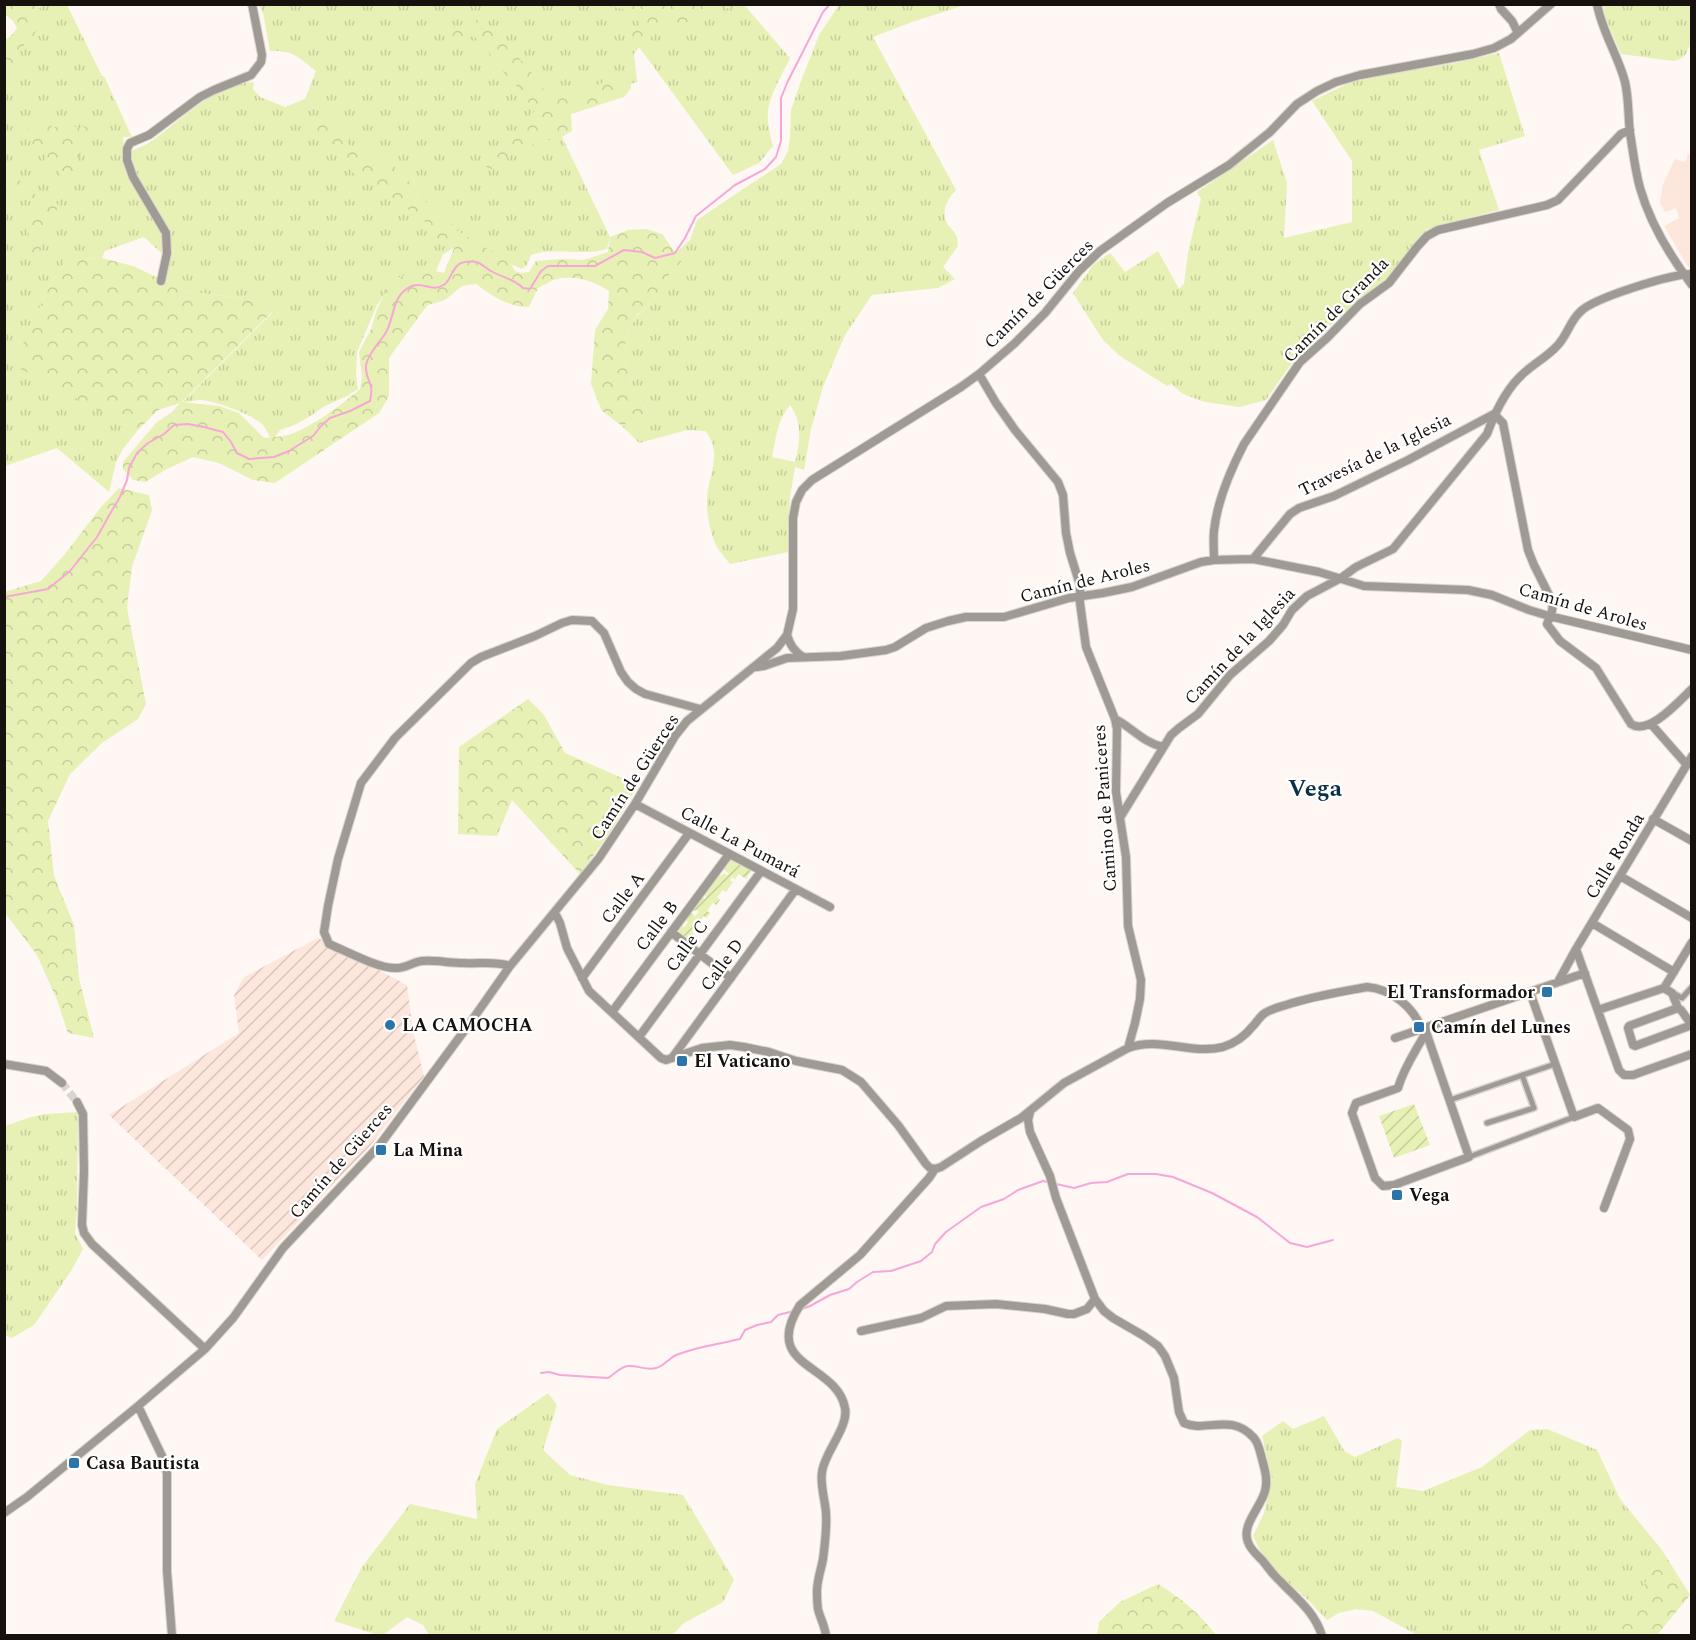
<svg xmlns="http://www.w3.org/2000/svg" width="1696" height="1640" viewBox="0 0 1696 1640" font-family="Spectral,serif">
  <defs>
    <pattern id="industrial-furrows" width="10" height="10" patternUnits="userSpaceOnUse" patternTransform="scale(1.5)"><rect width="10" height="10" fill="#fde7dc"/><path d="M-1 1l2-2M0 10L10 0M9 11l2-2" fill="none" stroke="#d8c5bc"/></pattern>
    <pattern id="grass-tufts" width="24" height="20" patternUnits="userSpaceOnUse" patternTransform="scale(1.5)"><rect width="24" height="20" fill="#e7f1b5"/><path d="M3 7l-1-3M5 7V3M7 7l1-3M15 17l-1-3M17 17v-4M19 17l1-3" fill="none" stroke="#c5ce9a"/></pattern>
    <pattern id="forest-crowns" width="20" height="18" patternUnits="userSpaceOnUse" patternTransform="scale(1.5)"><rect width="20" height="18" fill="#e7f1b5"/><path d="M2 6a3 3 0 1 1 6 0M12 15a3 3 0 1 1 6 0" fill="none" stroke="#c5ce9a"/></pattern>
    <pattern id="garden-furrows" width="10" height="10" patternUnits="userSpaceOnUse" patternTransform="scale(1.5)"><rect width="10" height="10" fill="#e7f1b5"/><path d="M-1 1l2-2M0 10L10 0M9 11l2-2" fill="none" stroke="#c5ce9a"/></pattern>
  </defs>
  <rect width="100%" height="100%" fill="#fef7f3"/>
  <path fill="#fde7dc" d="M 1687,154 L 1692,154 L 1692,267 L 1688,267 L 1664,226 L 1679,218 L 1676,208 L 1665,212 L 1660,203 L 1663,184 L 1675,159 L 1684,162 L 1687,159 Z"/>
  <path fill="url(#industrial-furrows)" d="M 318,938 L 407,985 L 413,1031 L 424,1076 L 370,1146 L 262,1260 L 109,1115 L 239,1033 L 234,995 L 244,977 Z"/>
  <path fill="url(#grass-tufts)" fill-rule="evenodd" d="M 43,5 L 67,5 L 102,76 L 104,76 L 132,137 L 123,137 L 125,153 C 133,150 142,147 150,142 C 180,122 215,82 254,82 L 253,89 L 260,97 L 285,107 L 305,99 L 316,71 C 298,57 294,50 270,51 L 263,13 L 259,5 L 744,5 L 790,58 C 783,73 769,96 768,112 C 767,124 770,135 773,146 L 759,163 L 733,175 L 639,47 L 634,54 L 637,82 L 551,114 L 610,237 L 607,249 C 582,257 555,246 531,255 L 527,265 L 522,269 L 491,255 L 459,245 L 443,254 L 436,271 L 397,278 L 377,305 L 357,352 L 356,375 L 358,389 L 347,396 L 323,407 L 309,417 L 294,425 L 280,430 L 274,439 L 271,439 C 268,435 267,430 264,426 C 255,415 215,401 201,400 C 195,400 188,402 182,403 L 272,313 L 268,302 L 186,291 L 164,281 L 169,260 L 144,237 L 105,251 L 102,258 L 66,260 L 50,285 L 14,364 L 137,431 L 123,449 L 116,462 L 109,492 L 57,448 L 5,466 L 4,63 L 36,10 Z
    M 839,5 L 965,5 L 912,22 L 873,37 L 956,190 C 947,199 940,213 948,225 C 955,234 957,232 958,246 L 943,267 L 955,279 L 938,288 L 872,295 L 845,335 L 823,387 L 811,429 L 804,470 L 795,467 L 790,497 L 788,552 L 730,564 C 726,559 722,554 718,549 C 711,536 707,517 707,503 C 706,478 725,453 705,431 L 687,430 L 639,443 L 622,426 L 648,413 L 633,389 L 627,368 L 625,359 L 626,336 L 636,317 L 645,309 L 658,294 L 670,273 L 682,262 L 675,253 L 690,240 L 697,220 L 781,164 L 788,151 L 790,137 L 791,110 L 801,81 L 819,35 ZM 790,405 C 803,422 800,442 795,462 L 772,457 C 776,438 777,420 790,405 Z
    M 1603,5 L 1691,5 C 1692,23 1696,59 1673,61 L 1621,54 L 1606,19 Z
    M 1499,53 L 1525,136 L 1479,150 L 1499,210 L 1427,229 L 1386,280 L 1356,302 L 1296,357 L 1266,400 L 1239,407 L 1205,402 L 1183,394 L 1171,384 L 1167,386 L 1120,356 L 1103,340 L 1073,293 L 1094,264 L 1110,253 L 1125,272 L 1158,251 L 1179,289 L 1184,284 L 1188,252 L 1201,199 L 1197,192 L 1273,140 L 1287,183 L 1284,238 L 1352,222 L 1352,161 L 1312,101 L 1355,80 L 1455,63 Z
    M 78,1112 L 77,1210 L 75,1233 L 83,1249 L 71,1271 L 34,1325 L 12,1338 L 4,1335 L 5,1126 L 31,1117 L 46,1114 Z
    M 548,1393 L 557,1405 L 543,1450 L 570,1475 L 608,1485 L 683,1495 L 734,1580 L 723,1602 L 684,1623 L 671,1636 L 429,1635 L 423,1625 L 407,1617 L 383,1635 L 381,1636 L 334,1621 L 362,1567 L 410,1504 L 477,1519 L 475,1484 L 497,1429 Z
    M 1324,1416 L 1345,1452 L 1355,1457 L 1398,1438 L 1402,1441 L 1396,1487 L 1423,1491 L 1482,1467 L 1530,1430 L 1547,1429 L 1597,1450 L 1620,1499 L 1662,1550 L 1620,1633 L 1614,1635 L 1419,1636 L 1373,1611 L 1356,1609 L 1339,1613 L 1327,1620 L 1304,1596 L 1268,1567 L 1253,1536 L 1264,1513 L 1272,1479 L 1262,1436 L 1283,1421 L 1293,1429 Z"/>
  <path fill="url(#forest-crowns)" d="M 5,4 L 38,5 L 42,16 C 37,30 33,41 20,48 L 18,53 C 24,66 13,73 5,82 L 5,40 L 11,36 L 17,28 L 13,21 L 7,16 L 5,16 Z
    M 603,5 L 746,5 L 743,9 L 717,8 L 706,17 L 681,24 L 653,34 L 646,45 L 631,48 L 626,44 L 625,36 L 638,28 L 640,22 L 628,17 L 623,9 Z
    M 477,20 L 487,22 L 492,30 L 505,37 L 507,48 C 524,61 535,76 546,93 L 560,96 L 590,88 L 615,77 L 630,76 L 631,88 L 624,97 L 571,114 L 572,131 L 560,138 L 549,140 L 540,133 L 534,144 L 512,155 L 490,170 L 483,163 L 512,137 L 522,123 L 536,110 L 528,102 L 516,85 L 504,73 L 487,50 L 474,36 L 457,41 L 452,35 L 459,26 Z
    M 319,117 L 337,122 L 349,145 L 391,163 L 419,192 L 432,211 L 448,215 L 456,230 L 510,262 L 515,271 L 522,273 L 529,272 L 536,261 L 561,259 L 584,260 L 608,252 L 610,237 L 628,230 L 646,229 L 662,234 L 682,262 L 670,273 L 658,294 L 645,309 L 637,315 L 626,336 L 625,359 L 627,368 L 633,389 L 648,413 L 622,426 L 602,411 L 591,384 L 595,330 L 608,309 L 609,291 C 594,281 575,275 556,279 C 550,281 544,285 538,288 L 529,307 C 509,307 492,296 476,284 L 462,286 L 445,300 L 428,305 L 420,315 L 389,358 L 389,396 L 379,413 L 275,483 L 253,480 L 219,463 L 193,457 L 167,469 L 145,482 L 133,480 L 123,469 L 123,462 L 156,423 L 172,412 L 180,403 L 158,410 L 137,431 L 13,365 L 50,285 L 66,260 L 102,258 L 133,266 L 186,291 L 268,302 L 272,312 L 182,402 L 219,406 L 239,413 L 264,438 C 271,437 280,437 288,435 C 309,429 343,404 360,389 L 362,377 L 359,352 L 371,329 L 377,309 L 387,290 L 397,278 L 409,274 L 436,271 L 444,273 L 454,248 L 429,233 L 428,224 L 403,205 L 381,192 L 367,179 L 353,173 L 337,148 L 311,131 Z
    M 36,120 C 43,120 48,121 52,127 L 95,127 L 98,132 L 85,142 L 77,162 L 75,174 L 63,178 L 58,170 L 46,168 L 45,148 L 41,144 L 32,144 L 26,134 L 29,124 Z
    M 4,174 L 16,177 L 41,200 L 60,205 L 49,221 L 36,259 L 30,260 L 23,250 L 23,244 L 29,236 L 29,230 L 31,226 L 38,204 L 34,201 L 28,201 L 5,189 Z
    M 119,488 L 149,495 L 152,510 L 132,567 L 127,608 L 146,704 L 138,719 L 102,743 L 70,774 L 48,821 L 54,876 L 74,925 L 79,978 L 94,1038 L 68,1033 L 57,1000 L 37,955 L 5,913 L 6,885 L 4,882 L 4,592 L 41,581 L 65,554 L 101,507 Z
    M 528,699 L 544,715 L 565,753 L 638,785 L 611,831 L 580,874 L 512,800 L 497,836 L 458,834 L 459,747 Z
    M 1662,1550 L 1690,1595 L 1657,1635 L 1614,1635 L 1620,1632 Z
    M 1158,1584 C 1181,1598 1200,1614 1216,1635 L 1097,1635 L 1099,1622 L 1120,1602 Z"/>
  <path fill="url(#garden-furrows)" d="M 732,857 L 754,868 L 746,879 L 739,874 L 735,879 L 732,877 L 730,880 L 733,882 L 726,892 L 723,890 L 717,897 L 720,900 L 716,905 L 713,903 L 707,911 L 710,913 L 707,918 L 703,916 L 692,932 L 694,934 L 691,939 L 699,945 L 697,947 L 677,931 L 681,925 L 684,927 L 688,922 L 685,920 L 690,912 L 695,916 L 699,912 L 696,910 L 694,911 L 692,910 L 702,897 L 705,899 L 706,896 L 704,894 L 719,874 L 721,876 L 724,873 L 727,875 L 729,874 L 722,868 Z
    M 1414,1104 L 1430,1145 L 1394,1158 L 1379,1116 Z"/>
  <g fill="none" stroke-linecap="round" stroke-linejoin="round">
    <path stroke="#f7a7d7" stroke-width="2" d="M 4,597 L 48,589 L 70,571 L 97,537 L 111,512 L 120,497 L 127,480 L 129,468 L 137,453 L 148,443 L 164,434 L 174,425 L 188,424 L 204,427 L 223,432 L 231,442 L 237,453 L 249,459 L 274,457 L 289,451 L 313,436 L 321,426 L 330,418 L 350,411 L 370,401 C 371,396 372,392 371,387 C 369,379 365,374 366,365 C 368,354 379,343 385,334 C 395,319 391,296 410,287 C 423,280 431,294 445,284 C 452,278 452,267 461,263 C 466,261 474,261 479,263 C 483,265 487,269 491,271 C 501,277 514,279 523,288 L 530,289 L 541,271 L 548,266 L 595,266 L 624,250 L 642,252 L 655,258 L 675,253 L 685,238 L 696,216 L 735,185 L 765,169 L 776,157 L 781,141 L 781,98 L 787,83 L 823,12 L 830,4
      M 802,1309 L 810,1306 L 830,1295 L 849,1289 L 857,1282 L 873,1272 L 891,1271 L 921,1261 L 932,1252 L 935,1244 L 946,1232 L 981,1207 L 1004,1199 L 1018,1190 L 1043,1181 L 1074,1188 L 1091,1183 L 1107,1182 L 1128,1174 L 1156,1174 L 1173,1177 L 1212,1193 L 1257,1217 L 1290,1243 L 1307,1247 L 1333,1240
      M 541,1373 L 549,1372 L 560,1375 L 608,1378 C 615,1374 621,1366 628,1366 C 638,1365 646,1371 656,1368 C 664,1366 668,1359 676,1355 C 696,1347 719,1344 740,1339 L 745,1330 L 757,1325 L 771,1322 L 778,1315 L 794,1311"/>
    <path stroke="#dbd4d1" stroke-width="8" stroke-dasharray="8 4" stroke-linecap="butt" d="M 62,1083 L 77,1102"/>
    <g stroke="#d9d2ce" stroke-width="8">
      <path id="pedestrian" d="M 1673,993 L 1682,998 L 1692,987
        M 1450,1100 L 1555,1064
        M 1487,1123 L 1534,1108 L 1522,1075
        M 1469,1157 L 1574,1117"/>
    </g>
    <g stroke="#d9d2ce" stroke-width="10">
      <path id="minor" d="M 1499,4 L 1501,9 L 1512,21 L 1518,33
        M 1597,4 C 1602,32 1618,55 1625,82 C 1629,99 1628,116 1630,133 C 1633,151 1635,170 1640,188 C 1650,223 1670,256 1692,285
        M 161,281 L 167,253 L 166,233 L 133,177 L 127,160 L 127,149 L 130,143 L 149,135 L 200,97 L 214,90 L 251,75 L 261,62 L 262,55 L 252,4
        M 979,374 L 996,403 L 1015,430 L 1058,482 L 1063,495 L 1066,533 L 1070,553 L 1080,585 L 1080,603 L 1086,647 L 1115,719 L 1117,729 L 1116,792 L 1126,857 L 1128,926 L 1141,980 L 1140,999 L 1135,1023 L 1128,1048
        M 1494,414 L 1503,423 L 1528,550 L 1534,565 L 1553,603 L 1552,611 L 1547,624 L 1560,641 L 1596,668 L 1631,724 C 1649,736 1679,701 1692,689
        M 1253,559 L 1290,514 L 1299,508 L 1334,496 L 1408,460 L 1494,414
        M 1214,560 C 1214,550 1213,540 1214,531 C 1217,501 1230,471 1244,444 L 1300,362 L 1327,338 L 1360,304 L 1389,283 L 1417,247 L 1427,236 L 1438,230 L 1547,205 L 1558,200 L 1621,134 L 1630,130
        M 787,635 C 790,645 794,651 803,657
        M 757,667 L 764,666 L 787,658 L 841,656 L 886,650 L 895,647 L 926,628 L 948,621 L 966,617 L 1004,617 L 1069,598 L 1103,593 L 1132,587 L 1201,562 L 1214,560 L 1253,559 L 1319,572 L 1364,586 L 1468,590 L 1492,595 L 1529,610 L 1549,616 L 1692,650
        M 1115,719 C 1133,728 1142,742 1163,747
        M 1651,724 L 1687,765
        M 1692,756 L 1576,949 L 1619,1070 L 1624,1075 L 1633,1075 L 1692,1054
        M 635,804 L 830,907
        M 1121,816 L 1171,735 L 1179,728 L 1198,714 L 1230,675 L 1269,641 L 1283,625 L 1292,610 L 1307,596 L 1341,578 L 1356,567 L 1393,549 L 1487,434 C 1495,412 1507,387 1525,372 C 1535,363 1548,356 1557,346 C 1567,336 1570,321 1580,312 C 1593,298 1671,274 1692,274
        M 1653,819 L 1692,841
        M 1620,876 L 1692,918
        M 555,913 L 560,923 L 567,948 L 589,991 L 661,1058 L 666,1060 L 702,1048 L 730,1045 L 744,1047 L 769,1052 L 796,1061 L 842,1070 L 861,1082 L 898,1125 L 926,1164 L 930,1168 L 935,1169
        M 1592,923 L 1674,972
        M 671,932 L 731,978
        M 510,966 C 495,961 480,964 464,963 C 450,963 436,960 422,961 C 412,962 405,969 395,968 C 377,968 346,951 329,944 L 324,932 L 328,906 L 338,859 L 361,783 L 395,738 L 471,663 L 481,657 L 535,636 L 562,623 L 572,620 L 592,621 L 604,633 L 621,672 L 628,682 L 636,689 L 645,694 L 700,709
        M 582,978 L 687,836
        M 1558,982 L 1576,949
        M 1664,988 L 1672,993 L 1678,1008 L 1629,1026 L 1628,1028 L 1633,1045 L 1635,1046 L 1689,1026 L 1691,1024 L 1681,1010 L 1678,1008
        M 1530,992 L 1574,1117 L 1598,1108 L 1628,1130 L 1630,1139 L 1604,1208
        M 1598,1010 L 1664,988 L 1692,942
        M 612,1012 L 727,857
        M 1425,1029 L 1469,1157 L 1394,1185 L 1383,1186 L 1375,1178 L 1352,1113 L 1356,1103 L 1398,1088 C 1404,1067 1416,1051 1426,1032
        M 639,1037 L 759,874
        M 1395,1038 L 1585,973
        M 672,1058 L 796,889
        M 4,1064 L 46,1071 L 62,1083
        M 77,1102 L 83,1114 L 84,1171 L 82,1225 L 84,1233 L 92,1244 L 205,1349
        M 1030,1112 L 1028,1120 L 1030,1132 L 1050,1176 L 1056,1198 L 1095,1299 L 1104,1311 L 1113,1318 L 1144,1336 L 1158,1346 L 1165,1356 L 1174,1378 L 1179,1412 L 1184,1423 C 1206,1433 1231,1412 1254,1438 C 1259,1444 1260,1452 1262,1459 C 1265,1470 1268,1480 1265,1491 C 1261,1507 1241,1525 1248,1542 C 1250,1549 1257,1555 1262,1560 C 1268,1567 1273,1575 1280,1581 C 1296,1598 1315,1612 1322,1636
        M 861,1331 L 921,1318 L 946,1306 L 996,1304 L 1045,1309 L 1068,1314 L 1074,1314 L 1087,1309 L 1095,1299
        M 138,1406 L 162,1456 L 167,1473 L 167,1571 L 172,1636
        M 4,1513 L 27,1497 L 138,1406 L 205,1349 L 233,1318 L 283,1248 L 379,1146 L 470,1023 L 510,966 L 599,858 L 635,804 L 675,736 L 687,721 L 777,648 L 787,635 L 793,609 L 793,518 L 796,502 L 802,490 L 812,480 L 961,387 L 979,374 L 1015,343 L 1045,313 L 1079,271 L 1100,251 L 1167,203 L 1229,165 L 1270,132 L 1297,104 L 1317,91 L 1336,82 L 1360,75 L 1473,54 L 1494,48 L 1511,39 L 1551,4
        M 826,1636 C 825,1626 820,1618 818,1609 C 817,1603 817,1597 817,1591 C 817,1580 821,1570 823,1559 C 825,1544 827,1528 826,1513 C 825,1499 820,1486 822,1472 C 824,1453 849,1427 845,1408 C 837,1363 760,1368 800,1305 L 860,1255 L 929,1178 L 935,1169 L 941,1167 L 981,1141 L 1021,1118 L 1064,1083 L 1128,1048 C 1159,1036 1191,1055 1223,1047 C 1236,1043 1245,1036 1253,1026 C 1257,1022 1260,1016 1265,1013 C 1271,1009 1279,1007 1286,1005 C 1313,996 1340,992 1367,987 C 1391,989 1414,1007 1422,1030"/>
    </g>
    <use href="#pedestrian" stroke="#9f9b94" stroke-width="5"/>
    <use href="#minor" stroke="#9f9b94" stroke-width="8"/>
  </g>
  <g fill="#2b75a9" stroke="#fff" stroke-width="2">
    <rect x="1541" y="986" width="12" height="12" rx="3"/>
    <circle cx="390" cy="1025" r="6"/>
    <rect x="1413" y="1021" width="12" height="12" rx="3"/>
    <rect x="676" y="1055" width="12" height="12" rx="3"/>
    <rect x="375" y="1144" width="12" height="12" rx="3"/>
    <rect x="1391" y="1189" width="12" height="12" rx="3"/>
    <rect x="68" y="1457" width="12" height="12" rx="3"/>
  </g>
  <g text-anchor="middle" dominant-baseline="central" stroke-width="4.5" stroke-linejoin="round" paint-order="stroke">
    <g font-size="18" fill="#17110e" stroke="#fff">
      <text transform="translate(1039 294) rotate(-45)">Camín de Güerces</text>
      <text transform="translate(1336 310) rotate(-45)">Camín de Granda</text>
      <text transform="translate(1375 455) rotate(-26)">Travesía de la Iglesia</text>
      <text transform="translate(1085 581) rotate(-14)">Camín de Aroles</text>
      <text transform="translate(1583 607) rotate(16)">Camín de Aroles</text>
      <text transform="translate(1240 646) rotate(-47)">Camín de la Iglesia</text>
      <text transform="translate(635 777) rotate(-57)">Camín de Güerces</text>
      <text transform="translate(1105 808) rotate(-94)">Camino de Paniceres</text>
      <text transform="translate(740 842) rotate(28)">Calle La Pumará</text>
      <text transform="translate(1615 856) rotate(-59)">Calle Ronda</text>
      <text transform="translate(623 898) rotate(-53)">Calle A</text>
      <text transform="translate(657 926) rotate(-53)">Calle B</text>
      <text transform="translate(687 946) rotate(-54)">Calle C</text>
      <text transform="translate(722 965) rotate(-54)">Calle D</text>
      <text transform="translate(341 1161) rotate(-49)">Camín de Güerces</text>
    </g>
    <g font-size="18" font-weight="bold" fill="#17110e" stroke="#fff" text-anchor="start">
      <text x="1535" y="992" text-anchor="end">El Transformador</text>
      <text x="402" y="1025">LA CAMOCHA</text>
      <text x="1431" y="1027">Camín del Lunes</text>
      <text x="694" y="1061">El Vaticano</text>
      <text x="393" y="1150">La Mina</text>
      <text x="1409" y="1195">Vega</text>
      <text x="86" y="1463">Casa Bautista</text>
    </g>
    <g font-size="24" font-weight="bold" fill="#0c3048" stroke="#fff">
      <text x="1315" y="789">Vega</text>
    </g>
  </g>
  <rect width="1696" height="1640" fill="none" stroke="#17110e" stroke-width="12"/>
</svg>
